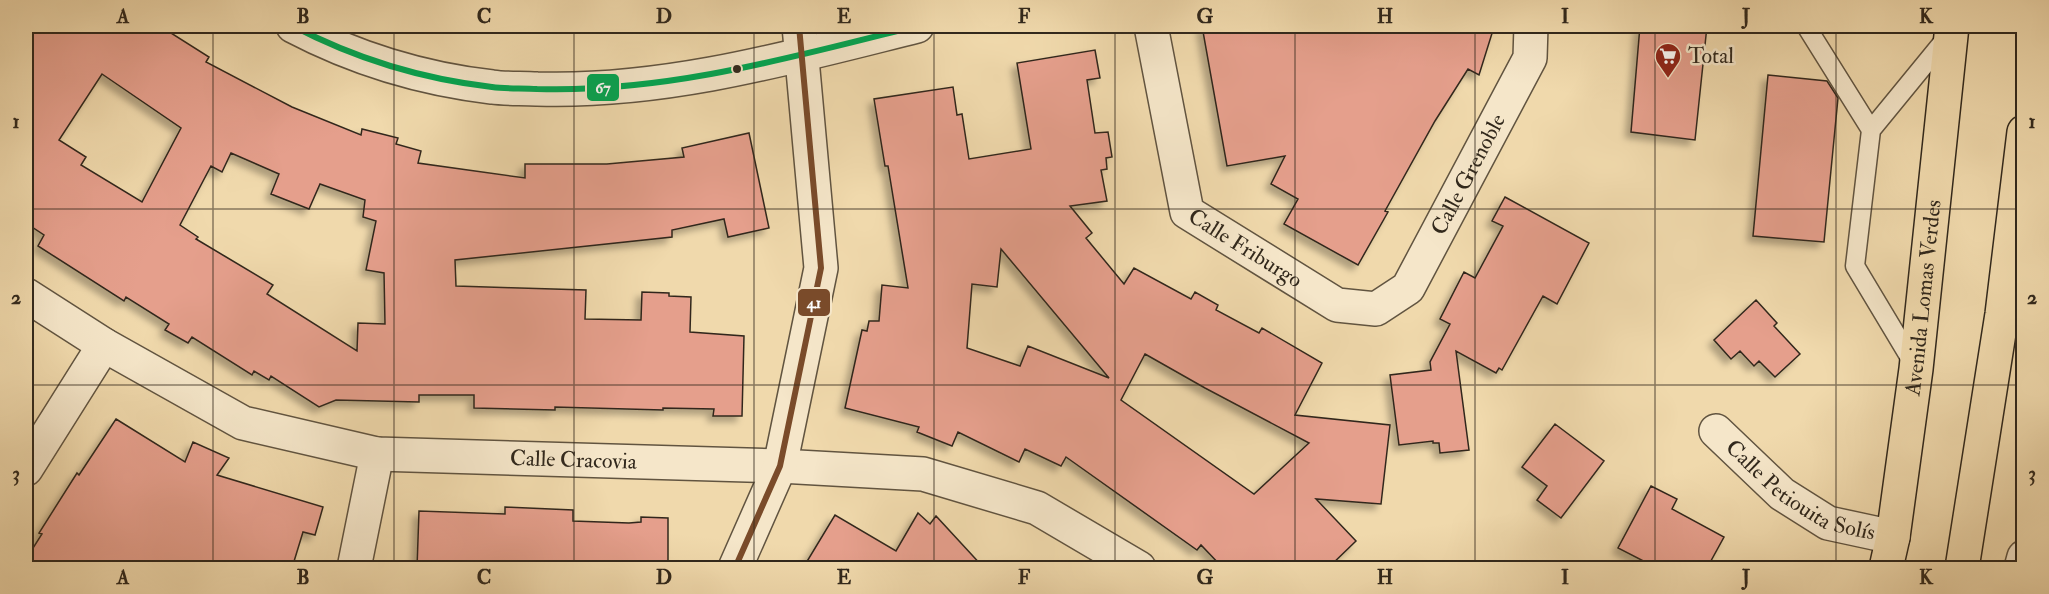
<svg xmlns="http://www.w3.org/2000/svg" width="2049" height="594" viewBox="0 0 2049 594" font-family="'IM FELL Double Pica',serif">
  <defs>
    <filter id="shadow"><feDropShadow dx="-5.5" dy="5.5" stdDeviation="3" flood-color="#0004"/></filter>
  </defs>
  <rect width="100%" height="100%" fill="#f0d9ac"/>
  <filter id="stains"><feTurbulence type="fractalNoise" baseFrequency=".00333" numOctaves="4"/><feColorMatrix values="0 0 0 0 .2 0 0 0 0 .09 0 0 0 0 .02 0 0 0 .5 -.17"/></filter>
  <radialGradient id="worn" r=".72"><stop offset=".6" stop-color="#630" stop-opacity="0"/><stop offset="1" stop-color="#630" stop-opacity=".3"/></radialGradient>
  <path fill="#e59f8c" stroke="#31281c" stroke-width="1.5" fill-rule="evenodd" filter="url(#shadow)" d="M 26,26 L 160,26 L 209,57 L 206,62 L 292,107 L 361,135 L 362,129 L 398,138 L 396,144 L 421,151 L 418,163 L 525,178 L 525,164 L 607,164 L 684,157 L 682,148 L 749,133 L 769,228 L 728,237 L 724,219 L 672,230 L 672,237 L 455,260 L 456,286 L 586,290 L 585,319 L 641,320 L 642,292 L 669,293 L 669,296 L 691,297 L 690,332 L 744,336 L 742,416 L 713,416 L 714,409 L 663,408 L 663,410 L 555,407 L 555,410 L 474,408 L 474,395 L 419,395 L 419,402 L 336,400 L 319,407 L 271,376 L 269,380 L 254,371 L 252,375 L 192,337 L 188,343 L 165,330 L 169,324 L 126,297 L 124,301 L 38,246 L 44,235 L 26,223 ZM 102,74 L 181,128 L 142,202 L 81,165 L 86,157 L 59,140 ZM 231,153 L 279,174 L 271,194 L 309,209 L 320,184 L 365,200 L 363,217 L 376,221 L 366,270 L 384,273 L 385,324 L 358,323 L 357,351 L 267,294 L 273,285 L 196,239 L 198,237 L 180,225 L 211,166 L 222,172 Z
    M 1202,26 L 1483,26 L 1483,29 L 1494,27 L 1479,75 L 1468,69 L 1435,121 L 1385,211 L 1388,212 L 1358,265 L 1284,224 L 1298,199 L 1271,184 L 1285,156 L 1227,166 Z
    M 1640,26 L 1707,26 L 1695,140 L 1631,132 Z
    M 1095,50 L 1100,78 L 1087,80 L 1095,133 L 1108,132 L 1112,157 L 1106,158 L 1107,169 L 1101,170 L 1107,201 L 1070,206 L 1092,233 L 1086,238 L 1124,284 L 1134,268 L 1191,299 L 1195,292 L 1218,305 L 1216,310 L 1259,333 L 1262,328 L 1322,363 L 1295,415 L 1390,425 L 1381,504 L 1316,499 L 1356,541 L 1328,568 L 1223,568 L 1201,545 L 1197,550 L 1066,457 L 1061,466 L 1025,449 L 1019,462 L 958,432 L 952,446 L 917,432 L 919,427 L 845,408 L 862,330 L 867,331 L 869,321 L 879,321 L 882,285 L 908,288 L 888,166 L 885,166 L 874,99 L 953,87 L 957,115 L 962,114 L 969,159 L 1031,149 L 1017,63 ZM 1001,249 L 1109,378 L 1028,346 L 1020,366 L 967,348 L 972,284 L 997,287 ZM 1145,354 L 1205,388 L 1309,443 L 1254,494 L 1121,400 Z
    M 1768,75 L 1827,81 L 1838,98 L 1824,242 L 1753,236 Z
    M 1505,197 L 1589,243 L 1557,304 L 1543,296 L 1502,370 L 1499,368 L 1496,373 L 1456,351 L 1469,450 L 1440,453 L 1439,443 L 1433,443 L 1433,441 L 1399,445 L 1390,375 L 1431,370 L 1430,362 L 1450,324 L 1440,319 L 1464,272 L 1475,278 L 1503,226 L 1492,221 Z
    M 1756,300 L 1777,323 L 1774,326 L 1800,354 L 1775,377 L 1759,361 L 1754,366 L 1740,351 L 1731,359 L 1714,340 Z
    M 116,419 L 185,462 L 193,442 L 229,458 L 217,475 L 323,507 L 315,535 L 303,532 L 292,568 L 26,568 L 26,559 L 42,534 L 39,533 L 77,473 L 79,475 Z
    M 1555,424 L 1604,461 L 1561,518 L 1537,500 L 1547,486 L 1522,467 Z
    M 1651,486 L 1677,499 L 1672,509 L 1724,537 L 1707,568 L 1657,568 L 1618,548 Z
    M 505,507 L 573,510 L 573,521 L 629,523 L 641,522 L 641,517 L 668,518 L 668,568 L 417,568 L 419,511 L 505,514 Z
    M 918,513 L 930,524 L 936,516 L 984,568 L 803,568 L 835,515 L 896,551 Z"/>
  <g fill="none" stroke-linecap="round" stroke-linejoin="round">
    <g stroke="#615440" stroke-width="21">
      <path id="service" d="M 1806,26 L 1871,130
        M 1915,366 L 1855,266 L 1871,130 L 1948,36"/>
    </g>
    <g stroke="#615440" stroke-width="36">
      <g id="minor">
        <path d="M 293,26 C 354,58 423,79 492,87 C 506,89 522,88 537,89 C 666,93 793,57 917,26"/>
        <path id="s1" d="M 1151,26 L 1187,212 L 1337,305 L 1376,309 L 1408,288 L 1530,58 L 1531,26"/>
        <path id="s2" d="M 26,295 L 104,345 L 243,423 L 377,454 L 780,466 L 923,474 L 1037,508 L 1139,568"/>
        <path id="s3" d="M 1716,431 L 1782,494 L 1828,523 L 1893,537"/>
        <path d="M 26,469 L 104,345"/>
        <path d="M 354,568 L 377,454"/>
        <path d="M 735,568 L 780,466 L 821,268 L 799,26"/>
        <path d="M 2021,568 L 2024,557"/>
      </g>
    </g>
    <g stroke="#31281c" stroke-width="36">
      <g id="primary">
        <path id="s4" d="M 1886,568 L 1893,537 L 1916,369 L 1952,26"/>
        <path d="M 1962,568 L 2002,314 L 2024,132"/>
      </g>
    </g>
    <use href="#service" stroke="#f5e6c9" stroke-width="18"/>
    <use href="#minor" stroke="#f5e6c9" stroke-width="33"/>
    <use href="#primary" stroke="#f0d9ac" stroke-width="33"/>
    <g stroke="#f5e6c9" stroke-width="10">
      <path id="bus-1" d="M 293,26 C 354,58 423,79 492,87 C 506,89 522,88 537,89 C 666,93 793,57 917,26"/>
    </g>
    <g stroke="#f5e6c9" stroke-width="10">
      <path id="bus-2" d="M 735,568 L 780,466 L 821,268 L 799,26"/>
    </g>
    <use href="#bus-1" stroke="#00a651" stroke-width="6"/>
    <use href="#bus-2" stroke="#7a4b2a" stroke-width="6"/>
  </g>
  <path fill="none" stroke="#31281c" stroke-width="1.5" stroke-opacity="0.55" d="M 213,26 L 213,568M 394,26 L 394,568M 574,26 L 574,568M 754,26 L 754,568M 934,26 L 934,568M 1115,26 L 1115,568M 1295,26 L 1295,568M 1475,26 L 1475,568M 1655,26 L 1655,568M 1836,26 L 1836,568M 26,209 L 2024,209M 26,385 L 2024,385"/>
  <defs>
    <g id="supermarket-pin" transform="scale(1.35)"><path d="M0 17L-7.5 6A9.5 9.5 0 1 1 7.5 6Z" fill="#8f2418" stroke="#f5e6c9"/><path d="M-6-5.5h2.5l.6 2H6L4.5 2H-2.5L-4.4-4H-6ZM-1.5 3.2a1.3 1.3 0 1 0 .1 0ZM3 3.2a1.3 1.3 0 1 0 .1 0Z" fill="#fff"/></g>
  </defs>
  <g fill-rule="evenodd">
    <use href="#supermarket-pin" x="1668" y="56"/>
  </g>
  <circle fill="#31281c" stroke="#f5e6c9" stroke-width="2" cx="737" cy="69" r="5"/>
  <g text-anchor="middle" dominant-baseline="central" stroke-width="5" stroke-linejoin="round" paint-order="stroke">
    <g font-size="22" fill="#31281c" stroke="#f5e6c9" text-anchor="start">
      <text x="1688" y="56">Total</text>
    </g>
    <g font-size="22" fill="#31281c" stroke="#f5e6c9">
      <text stroke="none"><textPath href="#s1" startOffset="572">Calle Grenoble</textPath></text>
      <text stroke="none"><textPath href="#s1" startOffset="258">Calle Friburgo</textPath></text>
      <text stroke="none"><textPath href="#s4" startOffset="273">Avenida Lomas Verdes</textPath></text>
      <text stroke="none"><textPath href="#s2" startOffset="586">Calle Cracovia</textPath></text>
      <text stroke="none"><textPath href="#s3" startOffset="106">Calle Petiouita Solís</textPath></text>
    </g>
  </g>
  <g stroke="#f5e6c9" stroke-width="2">
    <rect x="586" y="73" width="34" height="29" rx="6" fill="#00a651"/>
    <rect x="797" y="288" width="34" height="29" rx="6" fill="#7a4b2a"/>
  </g>
  <g font-size="16" text-anchor="middle" font-weight="bold" fill="#fff">
    <text x="603" y="93">67</text>
    <text x="814" y="308">41</text>
  </g>
  <rect width="2049" height="594" fill="none" stroke="#f0d9ac" stroke-width="66"/>
  <rect x="33" y="33" width="1983" height="528" fill="none" stroke="#31281c" stroke-width="2"/>
  <g font-size="20" text-anchor="middle" font-weight="bold" fill="#31281c">
    <text x="123" y="23">A</text>
    <text x="303" y="23">B</text>
    <text x="484" y="23">C</text>
    <text x="664" y="23">D</text>
    <text x="844" y="23">E</text>
    <text x="1024" y="23">F</text>
    <text x="1205" y="23">G</text>
    <text x="1385" y="23">H</text>
    <text x="1565" y="23">I</text>
    <text x="1746" y="23">J</text>
    <text x="1926" y="23">K</text>
    <text x="16" y="128">1</text>
    <text x="2032" y="128">1</text>
    <text x="16" y="304">2</text>
    <text x="2032" y="304">2</text>
    <text x="16" y="480">3</text>
    <text x="2032" y="480">3</text>
    <text x="123" y="584">A</text>
    <text x="303" y="584">B</text>
    <text x="484" y="584">C</text>
    <text x="664" y="584">D</text>
    <text x="844" y="584">E</text>
    <text x="1024" y="584">F</text>
    <text x="1205" y="584">G</text>
    <text x="1385" y="584">H</text>
    <text x="1565" y="584">I</text>
    <text x="1746" y="584">J</text>
    <text x="1926" y="584">K</text>
  </g>
  <rect width="100%" height="100%" filter="url(#stains)"/>
  <rect width="100%" height="100%" fill="url(#worn)"/>
</svg>
